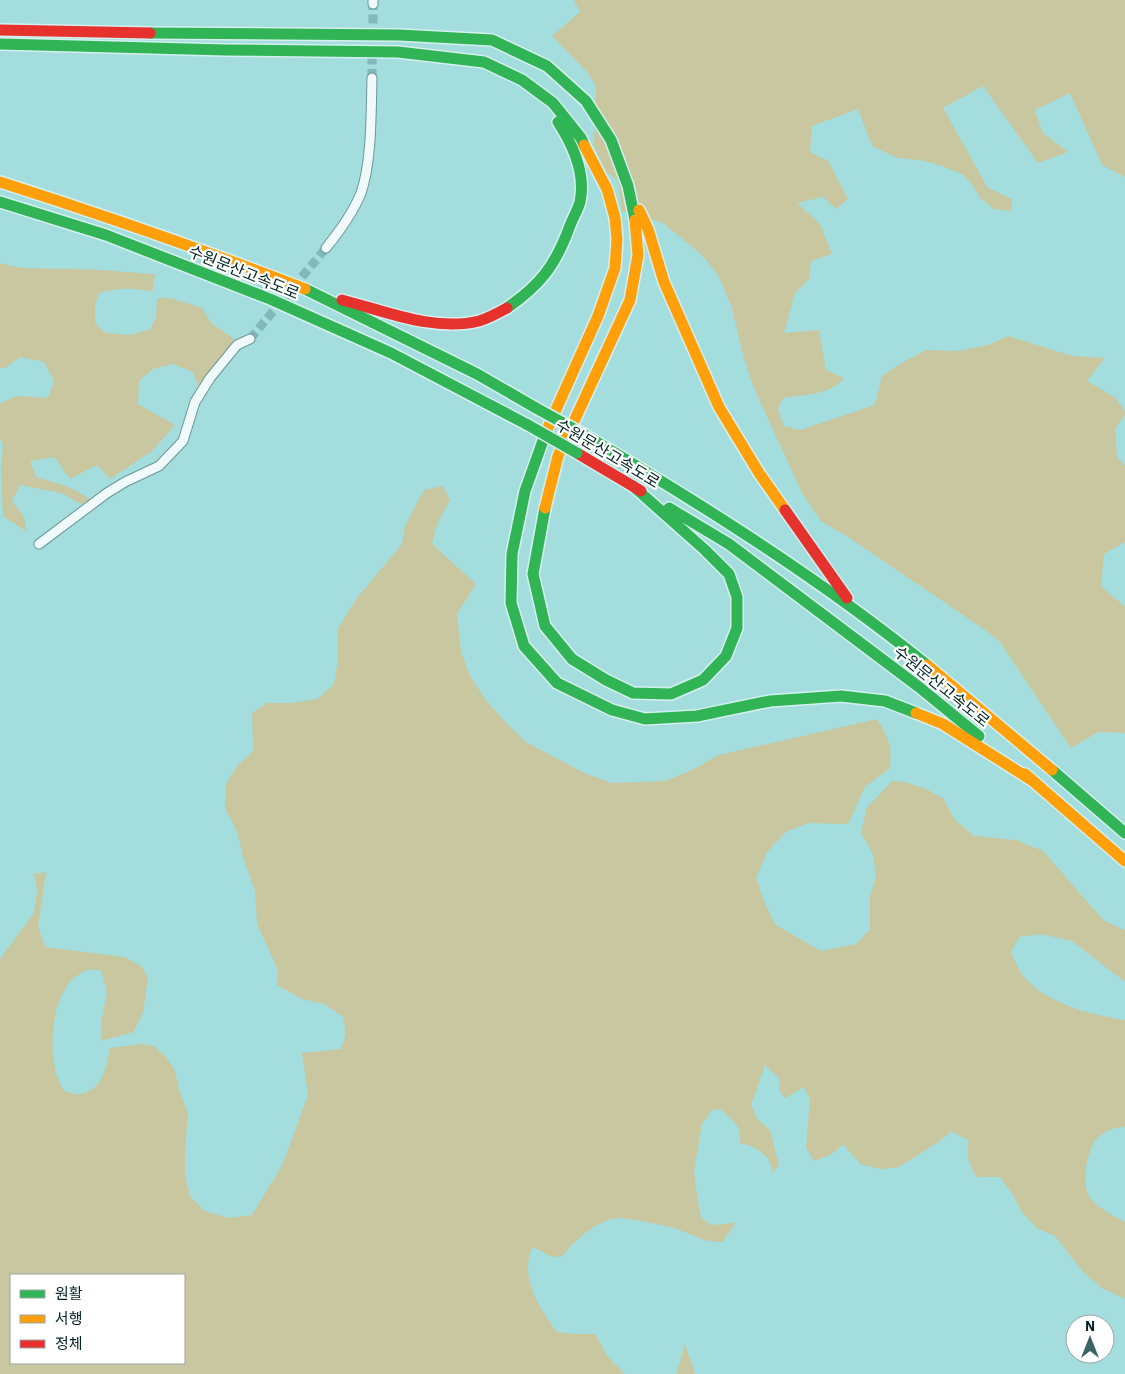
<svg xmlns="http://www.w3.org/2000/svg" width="1125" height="1374" viewBox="0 0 1125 1374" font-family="'IBM Plex Sans','Noto Sans KR',sans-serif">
  <rect width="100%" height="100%" fill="#a3dddd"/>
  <path fill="#c8c79f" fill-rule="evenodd" d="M 574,0 L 1125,0 L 1125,177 L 1102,165 L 1070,93 L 1035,110 L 1042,132 L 1068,152 L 1038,163 L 983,86 L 943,108 L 988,188 L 1012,199 L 1011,211 L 994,209 L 980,198 L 972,184 L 962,174 L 942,166 L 920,160 L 897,158 L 872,146 L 858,109 L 812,126 L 810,152 L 828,161 L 848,199 L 836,209 L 823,197 L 797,203 L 820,224 L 832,254 L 811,261 L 809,279 L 795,293 L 784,333 L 819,330 L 826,370 L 844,378 C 831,395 803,395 783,398 L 778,409 L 784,426 L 800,430 L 875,405 L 882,376 L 900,364 L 926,350 L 959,351 L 988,345 L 1008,336 L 1072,356 L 1105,358 L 1087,381 L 1116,398 L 1125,412 L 1125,415 L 1115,428 L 1117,457 L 1125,466 L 1125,542 L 1104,554 L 1101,586 L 1125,607 L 1125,733 L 1098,732 L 1071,748 L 1000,642 L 988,632 L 848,537 L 821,521 L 802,493 L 753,386 L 744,358 L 731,305 L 718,275 L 702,255 L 663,223 L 622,211 L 618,181 L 606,171 L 594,146 L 596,86 L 587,72 L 552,36 L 580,12 Z
    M 0,263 C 25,271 51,268 77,269 C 103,269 129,273 155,274 L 152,292 C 134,287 118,288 99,293 L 95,307 L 95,323 L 106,333 L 131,335 L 151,329 L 156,316 L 157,298 L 170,298 L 202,308 L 211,323 L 234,339 L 199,388 L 193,372 L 173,364 L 153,369 L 139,381 L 138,404 L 175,425 L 152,451 L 110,479 L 97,465 L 70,479 L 54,457 L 30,461 L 36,477 L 69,487 L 90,499 L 83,505 L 61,493 L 20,485 L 12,501 L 24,517 L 27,532 L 3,516 L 1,469 L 3,447 L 0,437 L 0,403 L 17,396 L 48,398 L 54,381 L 44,362 L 20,357 L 5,368 L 0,368 Z
    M 443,486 L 450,500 L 438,522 L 432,544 L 476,584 L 457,614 L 461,652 L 471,678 L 485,699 L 507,724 L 526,742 L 584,773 L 612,783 L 665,781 L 690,771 L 719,755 L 877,719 C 889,739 892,745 890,768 L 865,787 L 848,824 L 808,823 L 786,832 L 767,852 L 756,878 L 765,904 L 776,925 L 821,951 L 856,944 L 870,929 L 870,896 L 876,876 L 873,854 L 861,833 L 866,809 L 892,781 L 905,782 L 926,789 L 943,798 L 955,820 L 974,836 L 1016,840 L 1043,851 L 1104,921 L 1125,930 L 1125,982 L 1072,941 L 1041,934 L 1019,937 L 1011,952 C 1014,959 1017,967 1021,973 C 1045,1004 1089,1014 1125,1020 L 1125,1127 C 1116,1127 1107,1130 1100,1136 C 1087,1145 1082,1181 1088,1194 C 1093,1205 1114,1217 1125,1222 L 1125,1299 L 1102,1288 L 1084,1273 L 1055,1236 L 1036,1228 L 1021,1211 L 1013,1195 L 1000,1177 L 977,1177 C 968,1165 966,1155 969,1141 L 952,1131 L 940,1141 L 899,1167 L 880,1169 L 860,1164 L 843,1144 L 832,1154 L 814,1161 L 806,1148 L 810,1100 L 804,1087 L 785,1098 L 779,1090 L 779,1078 L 765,1065 L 751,1105 L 758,1120 L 770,1130 L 779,1165 L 772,1173 C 772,1154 755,1147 740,1143 C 741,1124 734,1122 721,1109 L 712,1110 L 702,1124 L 694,1171 L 698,1203 L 701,1217 L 711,1225 L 736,1223 L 722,1242 C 702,1242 692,1234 674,1228 C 667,1226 659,1225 651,1223 C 642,1221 631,1219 621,1218 C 597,1218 575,1241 561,1257 L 550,1256 L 533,1247 C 518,1276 540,1309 557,1332 L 575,1334 L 595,1334 L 608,1357 L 625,1374 L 0,1374 L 0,959 L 34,913 L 37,891 L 34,874 L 46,872 L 38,926 L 45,947 L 124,957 L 141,966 L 148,977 L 143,1013 L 133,1032 L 101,1041 L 101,1023 L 107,993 L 101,970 C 96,970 89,969 85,971 C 52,985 48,1043 56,1073 C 58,1079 61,1085 64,1091 C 68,1092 75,1095 79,1094 C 103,1091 106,1067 110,1048 L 142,1044 L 154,1046 L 166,1057 L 175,1071 L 179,1090 L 188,1114 L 185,1149 L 185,1176 L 191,1198 L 205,1211 L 228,1218 L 252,1215 L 282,1166 L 308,1095 L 302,1053 L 341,1049 L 346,1034 L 343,1017 L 324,1004 L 302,999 L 277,985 L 278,970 L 257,924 L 255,891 L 243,857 L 237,832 L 225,808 L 226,784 L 237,766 L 253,751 L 252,713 L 267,703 L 291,703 L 317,699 L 334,684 L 338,660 L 338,628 L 357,598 L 402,544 L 405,526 L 424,490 ZM 184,1275 L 184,1363 L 11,1363 L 11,1275 Z
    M 685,1344 L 695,1374 L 676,1374 Z"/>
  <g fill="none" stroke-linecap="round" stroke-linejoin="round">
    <path stroke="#82b8b8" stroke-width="9" stroke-dasharray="9 4.5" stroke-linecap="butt" d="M 373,37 L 373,4
      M 372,78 L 372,50
      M 250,339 L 326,248"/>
    <g stroke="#6b9797" stroke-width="11">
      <path id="street" d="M 373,0 L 373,4
        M 326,248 C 339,232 353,213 361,193 C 372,161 371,112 372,78
        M 39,544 L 107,493 L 125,482 L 159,466 L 183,441 L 195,402 L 210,378 L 237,345 L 250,339"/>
    </g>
    <g stroke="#d6f0f0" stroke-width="14">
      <path id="fast" d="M 150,33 L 399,35 L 492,40 L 547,66 L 586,101 L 611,140 L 628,186 L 635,220
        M 0,44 L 226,50 L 398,52 L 484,62 L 522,80 L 553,103 L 581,138 L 584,145
        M 0,202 L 106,235 L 270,299 L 391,353 L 528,425
        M 305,289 L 477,374 L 536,408
        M 507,308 C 540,285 554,267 568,231 C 571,221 577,212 580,202 C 586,174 573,145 558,122
        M 546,432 L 525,491 L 512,554 L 511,603 L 524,646 L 557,683 L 612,710 L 645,719 L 697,716 L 770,701 L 841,696 L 885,701 L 916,713
        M 585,435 C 704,506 819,578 927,665
        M 545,508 L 533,574 L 545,626 L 572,659 L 606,680 L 633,693 L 671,694 L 703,680 L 726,656 L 737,628 L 737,597 L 729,574 L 705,550 L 633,486
        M 669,508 L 729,544 L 919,687 L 979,736
        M 1052,770 L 1125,833"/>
    </g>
    <g stroke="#d6f0f0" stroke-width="14">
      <path id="slow" d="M 0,182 C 103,215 204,250 305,289
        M 639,210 L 648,229 L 664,282 L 719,407 L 759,473 L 785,510
        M 546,432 L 598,316 L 615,268 L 617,239 L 615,218 L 607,189 L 584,145
        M 545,508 L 558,456 L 630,300 L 638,255 L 635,220
        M 927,665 L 1052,770
        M 916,713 L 943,724 L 1033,781
        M 1025,774 L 1125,861"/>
    </g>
    <g stroke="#d6f0f0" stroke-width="14">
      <path id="jam" d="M 0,30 L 150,33
        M 342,300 C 385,311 434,332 479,321 C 489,318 498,313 507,308
        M 577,453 L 641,491
        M 785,510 L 847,598"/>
    </g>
    <use href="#street" stroke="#f1fafa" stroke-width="9"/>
    <use href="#fast" stroke="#30b455" stroke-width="11"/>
    <use href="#slow" stroke="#ff9f0a" stroke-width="11"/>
    <use href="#jam" stroke="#e5322d" stroke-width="11"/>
    <g stroke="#d6f0f0" stroke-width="14" stroke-linecap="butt">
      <path id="fast-bridge" d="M 536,408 L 585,435
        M 528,425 L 577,453"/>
    </g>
    <use href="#fast-bridge" stroke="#30b455" stroke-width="11"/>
  </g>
  <g text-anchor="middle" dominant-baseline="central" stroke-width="4.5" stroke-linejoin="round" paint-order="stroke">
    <g font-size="16" fill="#002323" stroke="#fff">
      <text transform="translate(244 272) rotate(22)">수원문산고속도로</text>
      <text transform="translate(608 453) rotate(31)">수원문산고속도로</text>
      <text transform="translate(942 686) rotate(39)">수원문산고속도로</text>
    </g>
  </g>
  <rect x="10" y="1274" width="175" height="90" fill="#ffffff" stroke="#99a7a7"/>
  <rect x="20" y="1290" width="25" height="8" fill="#30b455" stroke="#99a7a7"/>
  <text x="55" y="1299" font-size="15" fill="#002323">원활</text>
  <rect x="20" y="1315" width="25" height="8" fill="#ff9f0a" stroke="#99a7a7"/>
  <text x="55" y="1324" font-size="15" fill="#002323">서행</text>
  <rect x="20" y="1340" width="25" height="8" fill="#e5322d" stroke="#99a7a7"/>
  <text x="55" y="1349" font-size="15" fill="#002323">정체</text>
  <g transform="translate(1090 1339)"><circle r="24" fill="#ffffff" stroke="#99a7a7"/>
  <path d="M0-4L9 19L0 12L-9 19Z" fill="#396464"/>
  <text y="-8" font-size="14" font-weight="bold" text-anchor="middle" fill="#002323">N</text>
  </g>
</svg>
